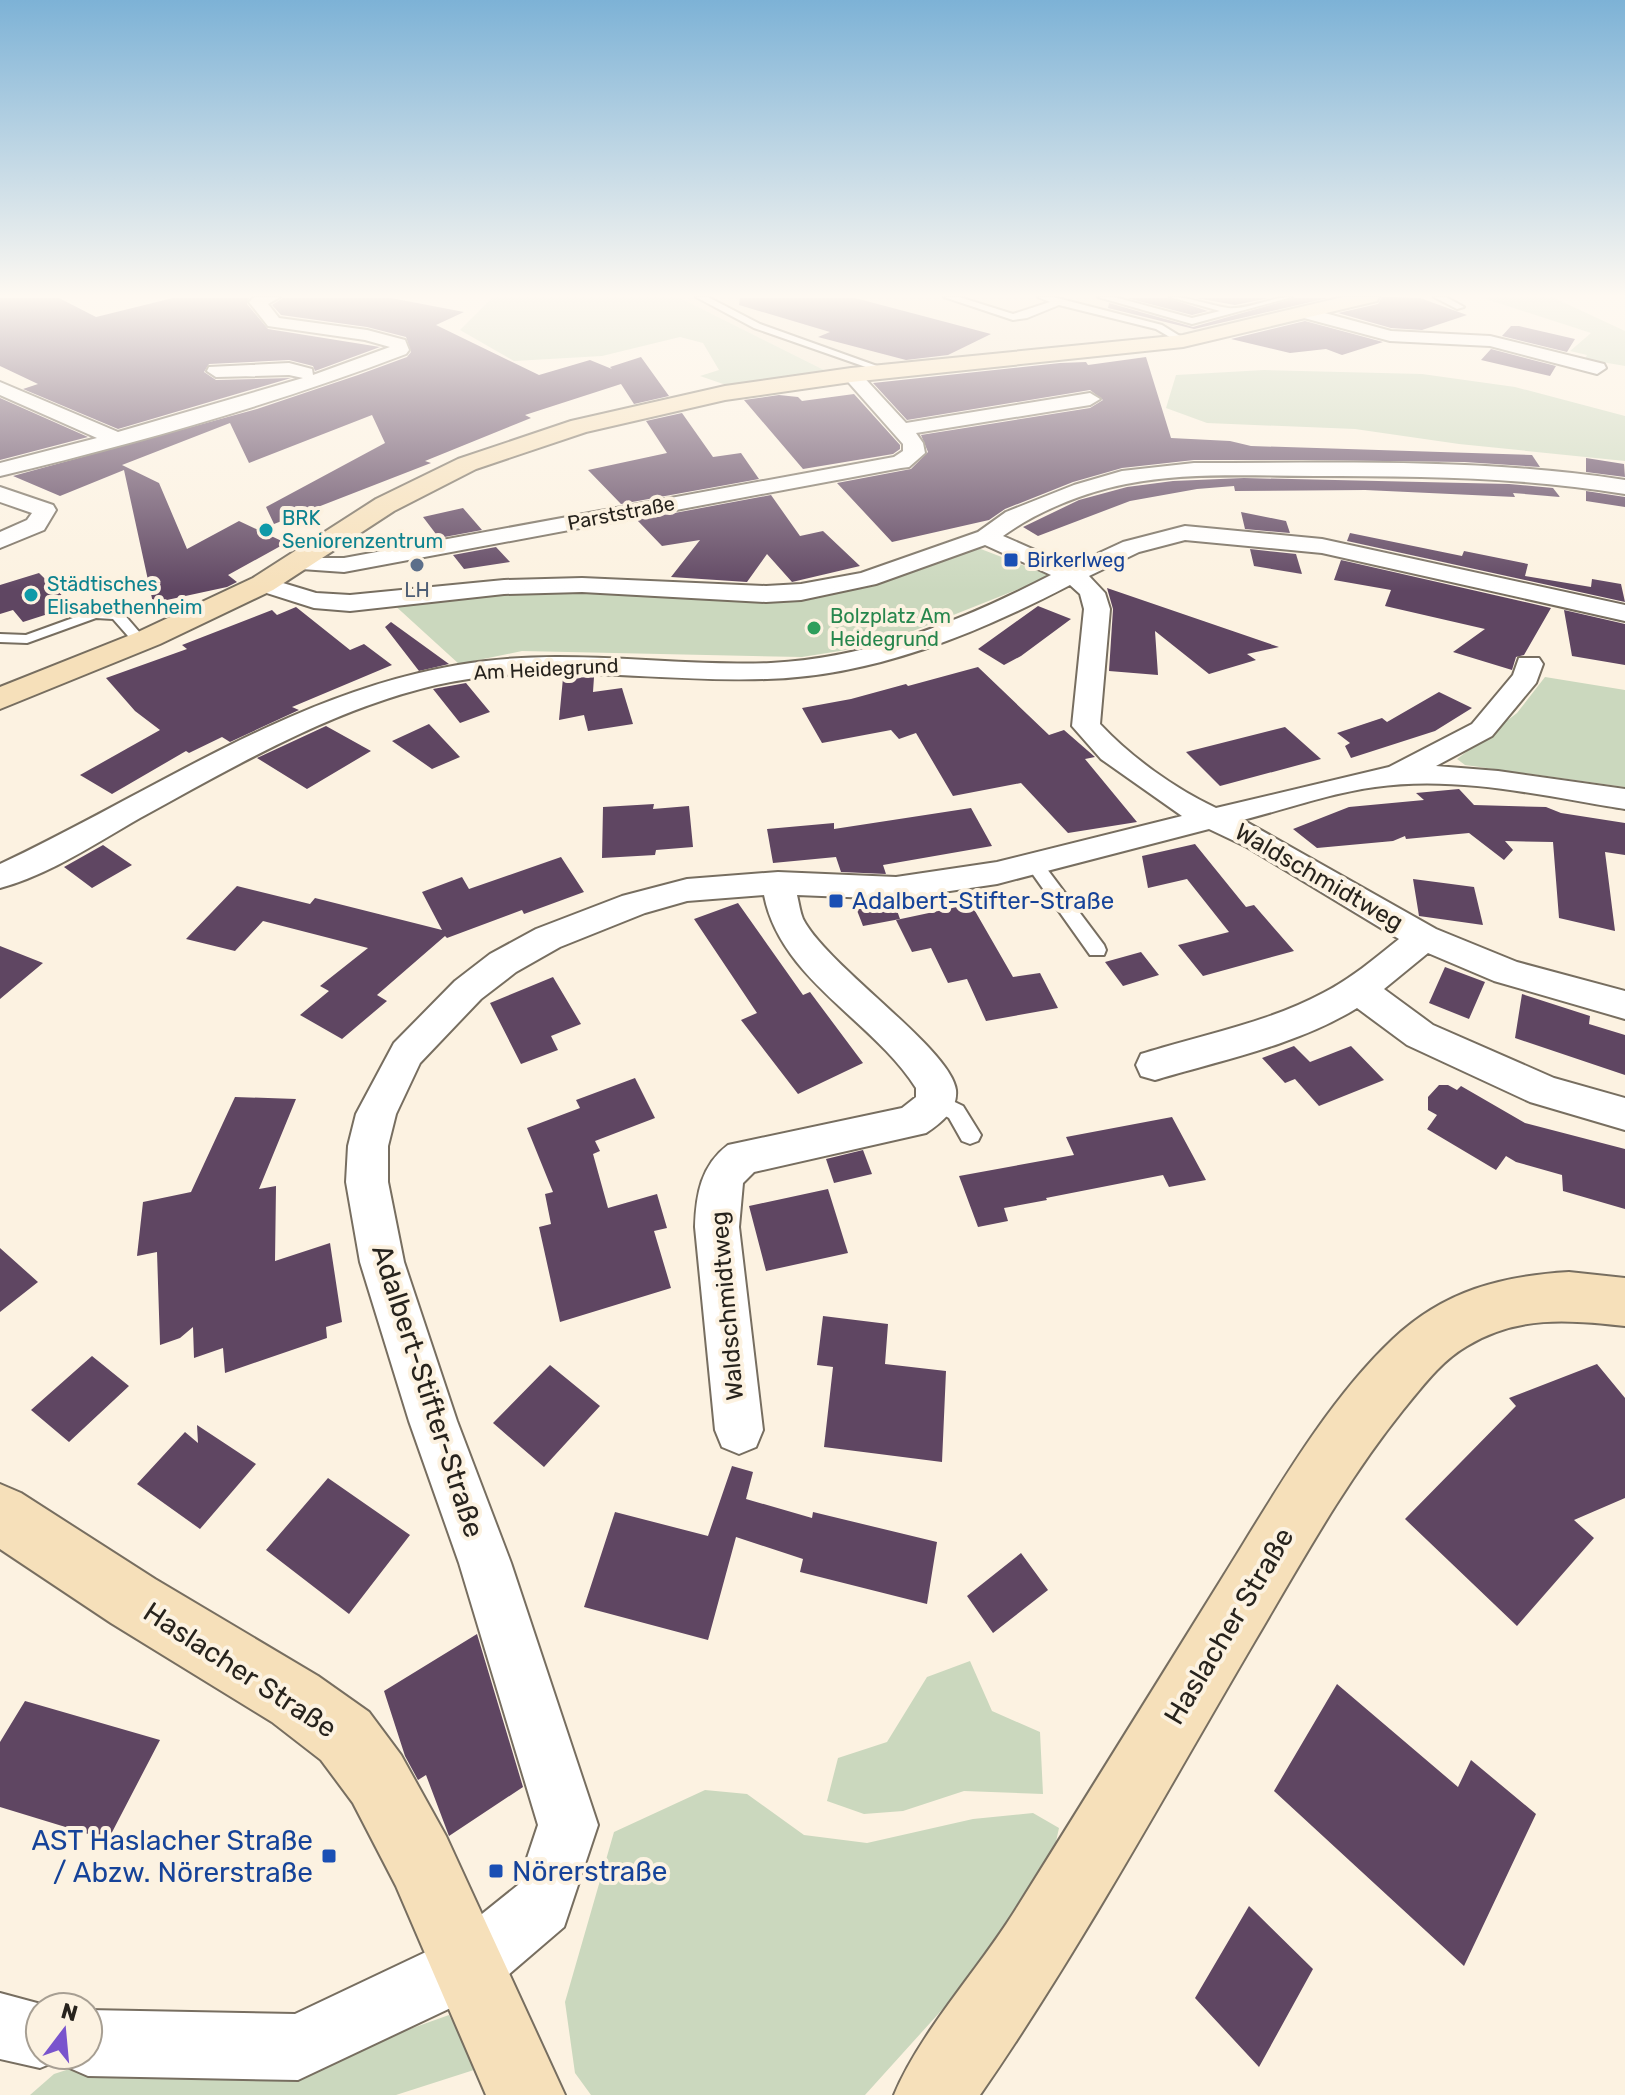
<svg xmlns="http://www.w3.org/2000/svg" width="1625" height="2095" viewBox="0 0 1625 2095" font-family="Rubik,sans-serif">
  <rect width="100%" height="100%" fill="#fcf2e1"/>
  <path fill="#f0e4cf" d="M 678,297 L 1346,297 L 1322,300 L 1194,332 L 830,373 Z"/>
  <path fill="#cbd8be" d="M 493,297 L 678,297 L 830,373 L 729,386 L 700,376 L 719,370 L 703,343 L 680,337 L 602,356 L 514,361 L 460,330 Z
    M 1480,297 L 1552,297 L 1625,331 L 1625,366 L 1585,359 L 1587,355 L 1570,351 L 1591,333 Z
    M 1264,370 L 1422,374 L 1515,387 L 1625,416 L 1625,461 L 1459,444 L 1355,429 L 1207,423 L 1166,408 L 1176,375 Z
    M 973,546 L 1051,576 L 898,637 L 846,650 L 802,657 L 522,651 L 459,664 L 391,602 L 495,591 L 595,589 L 766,597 Z
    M 1545,677 L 1625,690 L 1625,787 L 1465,765 L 1457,759 L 1517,713 Z
    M 970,1661 L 992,1711 L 1040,1732 L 1043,1794 L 964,1791 L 903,1811 L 864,1814 L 827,1801 L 838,1758 L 887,1742 L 927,1677 Z
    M 705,1790 L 747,1794 L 804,1835 L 867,1843 L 973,1819 L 1033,1813 L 1059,1828 L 1055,1846 L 1065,1851 L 949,2002 L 865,2095 L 591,2095 L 575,2073 L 565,2002 L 614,1832 Z
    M 449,2015 L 477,2069 L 396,2095 L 30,2095 L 54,2074 L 91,2062 L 340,2054 Z"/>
  <path fill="#5f4662" d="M 1382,297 L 1420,298 L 1467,315 L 1422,330 L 1391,328 L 1338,313 L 1378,304 Z
    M 0,298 L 59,298 L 96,317 L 173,298 L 249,298 L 247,304 L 268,329 L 380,347 L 315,371 L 313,366 L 289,360 L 209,364 L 204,372 L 216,380 L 291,378 L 118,429 L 23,389 L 38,384 L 0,366 Z
    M 283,298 L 391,298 L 464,312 L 436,325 L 539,375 L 590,360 L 612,369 L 610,367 L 641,357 L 669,396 L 634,404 L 621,384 L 525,415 L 531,418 L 425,461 L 431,463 L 274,524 L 266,507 L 385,443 L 372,415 L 249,463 L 230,423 L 122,465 L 159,483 L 187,549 L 239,521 L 286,543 L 228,575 L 237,582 L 227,587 L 153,603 L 124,470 L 60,496 L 13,476 L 257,409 L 358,375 L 407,357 L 411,352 L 406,337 L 367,327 L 281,315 L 272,305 Z
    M 740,298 L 855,298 L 991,334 L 948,355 L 906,360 L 818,337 L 830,332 L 739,305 Z
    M 1127,298 L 1167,298 L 1208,311 L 1192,315 Z
    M 1196,298 L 1269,298 L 1235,305 Z
    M 1295,298 L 1328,298 L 1194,329 L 1108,308 L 1109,303 L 1193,327 Z
    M 1305,321 L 1383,342 L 1342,355 L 1326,349 L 1290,353 L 1231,339 Z
    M 1511,326 L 1519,326 L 1575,339 L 1567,352 L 1502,336 Z
    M 1491,349 L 1556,366 L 1550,376 L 1481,360 Z
    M 1146,357 L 1171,438 L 1230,441 L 1251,446 L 1532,455 L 1540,467 L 1464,462 L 1302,460 L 1194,460 L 1122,468 L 1073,482 L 1005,509 L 989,520 L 892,542 L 837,483 L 911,469 L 928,452 L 921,435 L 1090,408 L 1103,400 L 1090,390 L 907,420 L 873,383 L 1060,363 L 1086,362 L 1088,365 Z
    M 854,394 L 900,445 L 900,449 L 893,454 L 803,469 L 744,400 L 779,395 L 798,397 L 802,401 Z
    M 0,398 L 88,437 L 0,460 Z
    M 682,413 L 713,457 L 741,453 L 759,479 L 621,504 L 588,470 L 667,453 L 646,421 Z
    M 1586,458 L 1624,464 L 1625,477 L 1586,472 Z
    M 1244,478 L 1509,484 L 1553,488 L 1560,497 L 1513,493 L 1515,497 L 1365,490 L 1235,491 L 1234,486 L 1197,489 L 1130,501 L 1038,536 L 1023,527 L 1079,500 L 1127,487 L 1173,481 Z
    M 1586,491 L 1625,497 L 1625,507 L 1586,501 Z
    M 771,495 L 800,536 L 823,531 L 860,566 L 792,582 L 767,554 L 747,582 L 671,577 L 700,540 L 662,546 L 637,520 Z
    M 463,508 L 482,530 L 439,538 L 423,517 Z
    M 1241,512 L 1286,521 L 1290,533 L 1245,529 Z
    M 1350,533 L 1462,556 L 1464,551 L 1528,564 L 1525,576 L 1591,587 L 1592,579 L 1621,584 L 1625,602 L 1347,541 Z
    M 496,547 L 510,562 L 464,569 L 453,555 Z
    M 1250,549 L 1296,554 L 1302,574 L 1254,566 Z
    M 1341,560 L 1551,608 L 1524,655 L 1516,657 L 1512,670 L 1453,652 L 1485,629 L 1385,606 L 1391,590 L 1334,580 Z
    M 39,573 L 73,606 L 23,622 L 13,610 L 0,614 L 0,585 Z
    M 1107,588 L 1279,647 L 1247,654 L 1256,660 L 1209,674 L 1155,631 L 1158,675 L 1109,671 L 1113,609 Z
    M 1038,606 L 1071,619 L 1021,656 L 1004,665 L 978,649 Z
    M 296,607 L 350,650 L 364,644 L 392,665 L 292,707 L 299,710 L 230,742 L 222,737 L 189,753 L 186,751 L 112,794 L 80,775 L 160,730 L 135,711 L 106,678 L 187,649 L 182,645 L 272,610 L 277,615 Z
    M 1564,610 L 1625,624 L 1625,665 L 1572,656 Z
    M 391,622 L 449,664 L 419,671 L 385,627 Z
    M 978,667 L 1049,735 L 1064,730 L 1095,757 L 1085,759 L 1137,822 L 1068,833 L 1021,783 L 953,796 L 916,733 L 899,739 L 891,730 L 822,743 L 802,708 L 851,699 L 906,684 L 908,686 Z
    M 594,677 L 593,692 L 622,688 L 633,724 L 588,731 L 584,715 L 559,720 L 563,678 Z
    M 466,683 L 490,712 L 460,723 L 433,689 Z
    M 1439,692 L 1472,708 L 1435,731 L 1351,758 L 1345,746 L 1350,743 L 1337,733 L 1382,718 L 1387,722 Z
    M 429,724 L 460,757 L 432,769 L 392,741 Z
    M 326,726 L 371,751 L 307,789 L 257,758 Z
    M 1285,727 L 1321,759 L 1220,786 L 1186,752 Z
    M 1459,789 L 1474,805 L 1546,807 L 1561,813 L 1625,823 L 1625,855 L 1605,852 L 1615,931 L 1559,918 L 1553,842 L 1505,841 L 1513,850 L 1504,860 L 1469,833 L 1406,839 L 1405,836 L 1393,841 L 1317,848 L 1293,829 L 1349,807 L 1424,800 L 1416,793 Z
    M 654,804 L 653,809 L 689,806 L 693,847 L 656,850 L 655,855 L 602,858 L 603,807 Z
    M 971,808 L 992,846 L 883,865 L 886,874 L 841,872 L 836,857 L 773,863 L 767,829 L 834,823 L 834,829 Z
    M 1195,844 L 1246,907 L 1254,905 L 1294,951 L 1203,976 L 1178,945 L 1229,932 L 1187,879 L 1148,888 L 1142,856 Z
    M 103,845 L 132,865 L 92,888 L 64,867 Z
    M 561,857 L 584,892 L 524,914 L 522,910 L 447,938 L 445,936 L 377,995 L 387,1001 L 342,1039 L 300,1015 L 329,991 L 320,986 L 368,948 L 263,921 L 235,951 L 186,939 L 237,886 L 310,904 L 315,898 L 442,930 L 422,892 L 462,877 L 469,889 Z
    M 1413,879 L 1474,887 L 1483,925 L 1419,916 Z
    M 853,900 L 894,902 L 900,919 L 863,926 Z
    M 738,903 L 803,995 L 810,992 L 863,1063 L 798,1094 L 741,1020 L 757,1013 L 694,919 Z
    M 971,904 L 1013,977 L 1040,973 L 1058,1008 L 986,1021 L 967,979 L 948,983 L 931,948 L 912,952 L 896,920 Z
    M 0,946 L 43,963 L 0,999 Z
    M 1141,952 L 1159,975 L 1123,986 L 1105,962 Z
    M 1445,967 L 1485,982 L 1469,1019 L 1429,1003 Z
    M 553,977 L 581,1024 L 551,1036 L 558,1050 L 521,1064 L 490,1003 Z
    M 1522,994 L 1590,1016 L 1589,1024 L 1625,1035 L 1625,1075 L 1515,1038 Z
    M 1294,1046 L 1310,1062 L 1351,1046 L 1384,1080 L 1319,1106 L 1295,1079 L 1285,1083 L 1262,1058 Z
    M 635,1078 L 655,1118 L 595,1141 L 600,1151 L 593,1154 L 608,1208 L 657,1194 L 667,1228 L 654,1231 L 671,1288 L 560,1322 L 539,1227 L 551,1224 L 545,1194 L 553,1192 L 527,1128 L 580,1108 L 576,1100 Z
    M 1439,1085 L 1448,1085 L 1457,1090 L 1461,1086 L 1525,1123 L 1625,1149 L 1625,1209 L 1563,1191 L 1562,1175 L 1516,1162 L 1506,1156 L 1496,1170 L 1427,1129 L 1437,1115 L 1428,1110 L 1428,1097 Z
    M 235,1097 L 296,1099 L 259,1189 L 276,1186 L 275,1261 L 330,1243 L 342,1322 L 326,1327 L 327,1338 L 225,1373 L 223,1348 L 194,1358 L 193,1327 L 180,1338 L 160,1345 L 157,1252 L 137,1256 L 143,1202 L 191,1192 Z
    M 1172,1117 L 1206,1180 L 1169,1187 L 1163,1175 L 1046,1198 L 1047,1200 L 1004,1208 L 1008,1221 L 978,1227 L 959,1176 L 1074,1155 L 1066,1137 Z
    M 863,1150 L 872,1174 L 834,1183 L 826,1159 Z
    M 828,1189 L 848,1253 L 766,1271 L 749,1206 Z
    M 0,1248 L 38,1282 L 0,1312 Z
    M 823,1316 L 888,1324 L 885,1364 L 946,1371 L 942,1462 L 824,1447 L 833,1367 L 817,1365 Z
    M 92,1356 L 129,1386 L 69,1442 L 31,1410 Z
    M 1597,1364 L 1625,1398 L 1625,1498 L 1574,1520 L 1594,1538 L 1517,1626 L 1405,1519 L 1516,1406 L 1509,1398 Z
    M 550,1365 L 600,1406 L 544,1467 L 493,1423 Z
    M 197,1425 L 256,1464 L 200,1529 L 137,1484 L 185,1432 L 198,1443 Z
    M 732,1466 L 753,1472 L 746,1499 L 812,1518 L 813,1512 L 937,1542 L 927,1604 L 800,1572 L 803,1559 L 736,1537 L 708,1640 L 584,1607 L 615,1512 L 708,1536 Z
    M 328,1478 L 410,1535 L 349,1614 L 266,1550 Z
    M 1021,1553 L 1048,1590 L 993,1633 L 967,1596 Z
    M 477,1634 L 523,1787 L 449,1836 L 426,1775 L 418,1780 L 405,1756 L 384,1691 Z
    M 1337,1684 L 1458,1787 L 1471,1760 L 1536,1814 L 1464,1966 L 1274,1791 Z
    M 25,1701 L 160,1740 L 108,1840 L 0,1807 L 0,1742 Z
    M 1249,1906 L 1313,1969 L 1259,2067 L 1195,1998 Z"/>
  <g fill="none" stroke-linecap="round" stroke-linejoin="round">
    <g stroke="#776e60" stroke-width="4">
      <path id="lane" d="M 696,297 L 708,297 L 760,324 L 891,371 L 883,373 L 754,328 Z
        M 944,297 L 959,297 L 1013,314 L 1050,302 L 1038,297 L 1053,297 L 1162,325 L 1188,341 L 1180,343 L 1156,329 L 1059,305 L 1027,318 L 1013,320 Z
        M 1098,297 L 1114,297 L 1192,318 L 1220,311 L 1170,297 C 1191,297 1208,305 1228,308 C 1247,310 1271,297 1292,297 L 1192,324 Z
        M 1434,297 L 1446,297 L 1464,307 L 1457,309 Z
        M 95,610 L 122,612 L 147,641 L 135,644 L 113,619 L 96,618 L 27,643 L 0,642 L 0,634 L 26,635 Z
        M 1035,859 L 1041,861 L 1104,945 L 1106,950 L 1104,955 L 1090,955 L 1029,869 L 1026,865 L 1029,861 Z
        M 936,1093 L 963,1106 L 981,1135 L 978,1141 L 970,1144 L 962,1141 L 949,1118 L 929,1107 L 926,1101 L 929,1095 Z"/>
    </g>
    <g stroke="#776e60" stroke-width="4">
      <path id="street" d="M 280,297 L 268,304 L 279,318 L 367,330 L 405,340 L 409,350 L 406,354 C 275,404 137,443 0,476 L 0,463 L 97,438 L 0,395 L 0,382 L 118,432 L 303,378 L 289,375 L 216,377 L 207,371 L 209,367 L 289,363 L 312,369 L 313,375 L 390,347 L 365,340 L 268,326 L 249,302 L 254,297 Z
        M 1310,309 L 1391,331 L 1490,336 L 1604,364 L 1606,368 L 1597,374 L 1490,346 L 1390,341 L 1304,318 L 1301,314 L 1304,310 Z
        M 851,369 L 858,371 L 906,423 L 1090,393 L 1100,399 L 1090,405 L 916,433 L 923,443 L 925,453 L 909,467 L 901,468 L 344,572 L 287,568 L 284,563 L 287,558 L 344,558 L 894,457 L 903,451 L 903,444 L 842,375 Z
        M 1194,463 C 1338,463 1483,458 1625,480 L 1625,494 C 1522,477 1419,476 1315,476 C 1252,476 1188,472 1126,484 C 1085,492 1037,511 1003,536 L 1071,566 L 1123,542 L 1185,526 L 1322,539 L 1625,605 L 1625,621 L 1322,553 L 1185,540 L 1139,552 L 1089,576 L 1105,593 L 1110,609 L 1100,724 C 1132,758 1174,788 1216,808 L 1389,767 L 1472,724 L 1513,675 L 1519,658 L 1539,658 L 1543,664 L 1536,683 L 1492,736 L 1436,766 L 1498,771 L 1625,789 L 1625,809 C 1544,796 1457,775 1375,787 C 1331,793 1286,809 1243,820 L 1436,929 L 1517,962 L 1625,991 L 1625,1019 L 1494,981 L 1428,953 L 1384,989 L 1433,1025 L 1554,1078 L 1625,1098 L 1625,1130 L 1530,1102 L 1407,1045 L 1357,1008 C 1297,1045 1222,1060 1155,1080 L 1141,1076 L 1136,1065 L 1141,1054 C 1202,1035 1267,1023 1323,993 C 1351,979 1375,958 1399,939 L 1247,847 L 1209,829 L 997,884 L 896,899 L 797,895 C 799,903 800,912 803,919 C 827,966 951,1049 956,1090 C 958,1110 941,1123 926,1133 L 754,1172 L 743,1183 L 739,1227 L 763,1430 L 756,1447 L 739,1454 L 722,1447 L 715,1430 L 695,1227 C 696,1195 701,1165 728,1145 L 902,1108 L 916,1097 L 916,1088 C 873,1020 780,979 764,895 L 687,901 L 645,913 L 560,947 L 516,972 L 481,999 L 420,1063 L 396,1114 L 388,1146 L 388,1182 L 404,1262 L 457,1421 L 511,1563 L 598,1825 L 564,1927 L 493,1988 L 298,2080 L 88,2076 L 65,2066 L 62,2059 L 40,2068 L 0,2059 L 0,1993 L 52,2007 L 40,2007 L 40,2055 L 88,2055 L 88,2010 L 295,2014 L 447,1942 L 518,1885 L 538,1825 L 459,1563 L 409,1421 L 360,1262 L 346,1182 L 348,1146 L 356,1114 L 394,1043 L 455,981 L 490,954 L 536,929 L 622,896 L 687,879 L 778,872 L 896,877 L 997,862 L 1182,816 L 1101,759 L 1072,726 L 1084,609 L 1080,594 L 1070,585 C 976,634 874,676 767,679 C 656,683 547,660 436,685 C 330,710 235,766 140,818 C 96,843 49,875 0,888 L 0,864 C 150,794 291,693 458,665 C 566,646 665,667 771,663 C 871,658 964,620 1051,575 L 985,545 L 876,584 L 801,600 L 766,602 L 582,592 L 504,594 L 350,611 L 314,608 L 254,589 L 251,584 L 254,579 L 263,577 L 316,593 L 350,595 L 504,580 L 582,578 L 766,586 L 801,584 L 861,573 L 978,532 L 1006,512 L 1074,485 L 1122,471 Z
        M 0,487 L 53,505 L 56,510 L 44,530 L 0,548 L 0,532 L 27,520 L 32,513 L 0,502 Z"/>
    </g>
    <g stroke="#776e60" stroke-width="4">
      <path id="secondary" d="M 1343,297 L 1379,297 L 1377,301 L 1183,347 L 851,382 L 725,400 L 586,432 L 476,469 L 394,511 L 273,590 L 160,644 L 0,709 L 0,687 L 138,632 L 253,578 L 376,499 L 458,459 L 571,421 L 725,386 L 851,368 L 1183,335 Z
        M 1569,1272 L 1625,1278 L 1625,1326 C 1568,1320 1518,1315 1467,1346 C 1441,1361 1422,1387 1403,1410 C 1346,1481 1302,1561 1256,1639 C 1166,1792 1081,1949 980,2095 L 894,2095 C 920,2032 979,1969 1016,1909 C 1086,1797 1155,1686 1224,1575 C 1272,1498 1326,1402 1393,1339 C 1444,1291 1501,1276 1569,1272 Z
        M 0,1484 L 21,1493 L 155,1579 L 318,1676 L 369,1712 L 401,1755 L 446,1836 L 565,2095 L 486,2095 L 396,1886 L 353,1803 L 321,1760 L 272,1722 L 111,1623 L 0,1549 Z"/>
    </g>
    <use href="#lane" fill="#fff" fill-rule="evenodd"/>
    <use href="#street" fill="#fff" fill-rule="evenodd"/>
    <use href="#secondary" fill="#f6e0ba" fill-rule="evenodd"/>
  </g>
  <linearGradient id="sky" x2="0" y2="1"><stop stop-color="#7db2d6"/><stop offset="0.5" stop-color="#fef9f2"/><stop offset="1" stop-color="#fef9f2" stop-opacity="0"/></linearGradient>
  <rect width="1625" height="591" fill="url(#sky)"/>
  <g fill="#0f9aa8" stroke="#fcf2e1" stroke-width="3">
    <circle cx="266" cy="530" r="8"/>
    <circle cx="31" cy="595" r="8"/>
  </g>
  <g fill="#1a4fb4" stroke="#fcf2e1" stroke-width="3">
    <rect x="1003" y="552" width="16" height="16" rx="4"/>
    <rect x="828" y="893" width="16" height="16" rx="4"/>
    <rect x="321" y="1848" width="16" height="16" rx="4"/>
    <rect x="488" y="1863" width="16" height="16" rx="4"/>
  </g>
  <circle fill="#5c6f8a" stroke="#fcf2e1" stroke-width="3" cx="417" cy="565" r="8"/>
  <circle fill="#2e9e5b" stroke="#fcf2e1" stroke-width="3" cx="814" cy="628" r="8"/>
  <g text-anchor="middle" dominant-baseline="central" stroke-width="8" stroke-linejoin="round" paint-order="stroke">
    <g font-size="20" fill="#27231d" stroke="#fcf2e1">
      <text transform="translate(621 513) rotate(-11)">Parststraße</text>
      <text transform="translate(546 669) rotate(-3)">Am Heidegrund</text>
    </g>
    <g font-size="20" fill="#0d838f" stroke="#fcf2e1" text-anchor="start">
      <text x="282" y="518">BRK<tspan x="282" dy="23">Seniorenzentrum</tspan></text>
      <text x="47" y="584">Städtisches<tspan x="47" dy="23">Elisabethenheim</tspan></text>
    </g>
    <g font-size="20" fill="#164399" stroke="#fcf2e1" text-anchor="start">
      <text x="1027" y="560">Birkerlweg</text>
    </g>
    <g font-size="20" fill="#4e5e75" stroke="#fcf2e1">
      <text x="417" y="590">LH</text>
    </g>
    <g font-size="20" fill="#27864d" stroke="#fcf2e1" text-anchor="start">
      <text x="830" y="616">Bolzplatz Am<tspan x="830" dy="23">Heidegrund</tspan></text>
    </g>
    <g font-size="24" fill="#27231d" stroke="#fcf2e1">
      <text transform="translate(1319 877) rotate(30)">Waldschmidtweg</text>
      <text transform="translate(727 1306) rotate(-95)">Waldschmidtweg</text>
    </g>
    <g font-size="24" fill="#164399" stroke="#fcf2e1" text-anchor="start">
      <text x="852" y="901">Adalbert-Stifter-Straße</text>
    </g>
    <g font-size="28" fill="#27231d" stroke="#fcf2e1">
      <text transform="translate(428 1391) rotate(72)">Adalbert-Stifter-Straße</text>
      <text transform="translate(1229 1626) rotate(-59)">Haslacher Straße</text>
      <text transform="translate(240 1670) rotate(33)">Haslacher Straße</text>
    </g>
    <g font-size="28" fill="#164399" stroke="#fcf2e1" text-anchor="end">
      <text x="313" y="1840">AST Haslacher Straße<tspan x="313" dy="32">/ Abzw. Nörerstraße</tspan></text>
      <text x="512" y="1871" text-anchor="start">Nörerstraße</text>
    </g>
  </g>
  <g transform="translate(64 2031) rotate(16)"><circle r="38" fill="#fcf2e1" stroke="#a79f93" stroke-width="2"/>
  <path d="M0-6L14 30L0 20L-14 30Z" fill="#7954cd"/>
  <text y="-12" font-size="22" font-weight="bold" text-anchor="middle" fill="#27231d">N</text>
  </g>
</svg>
